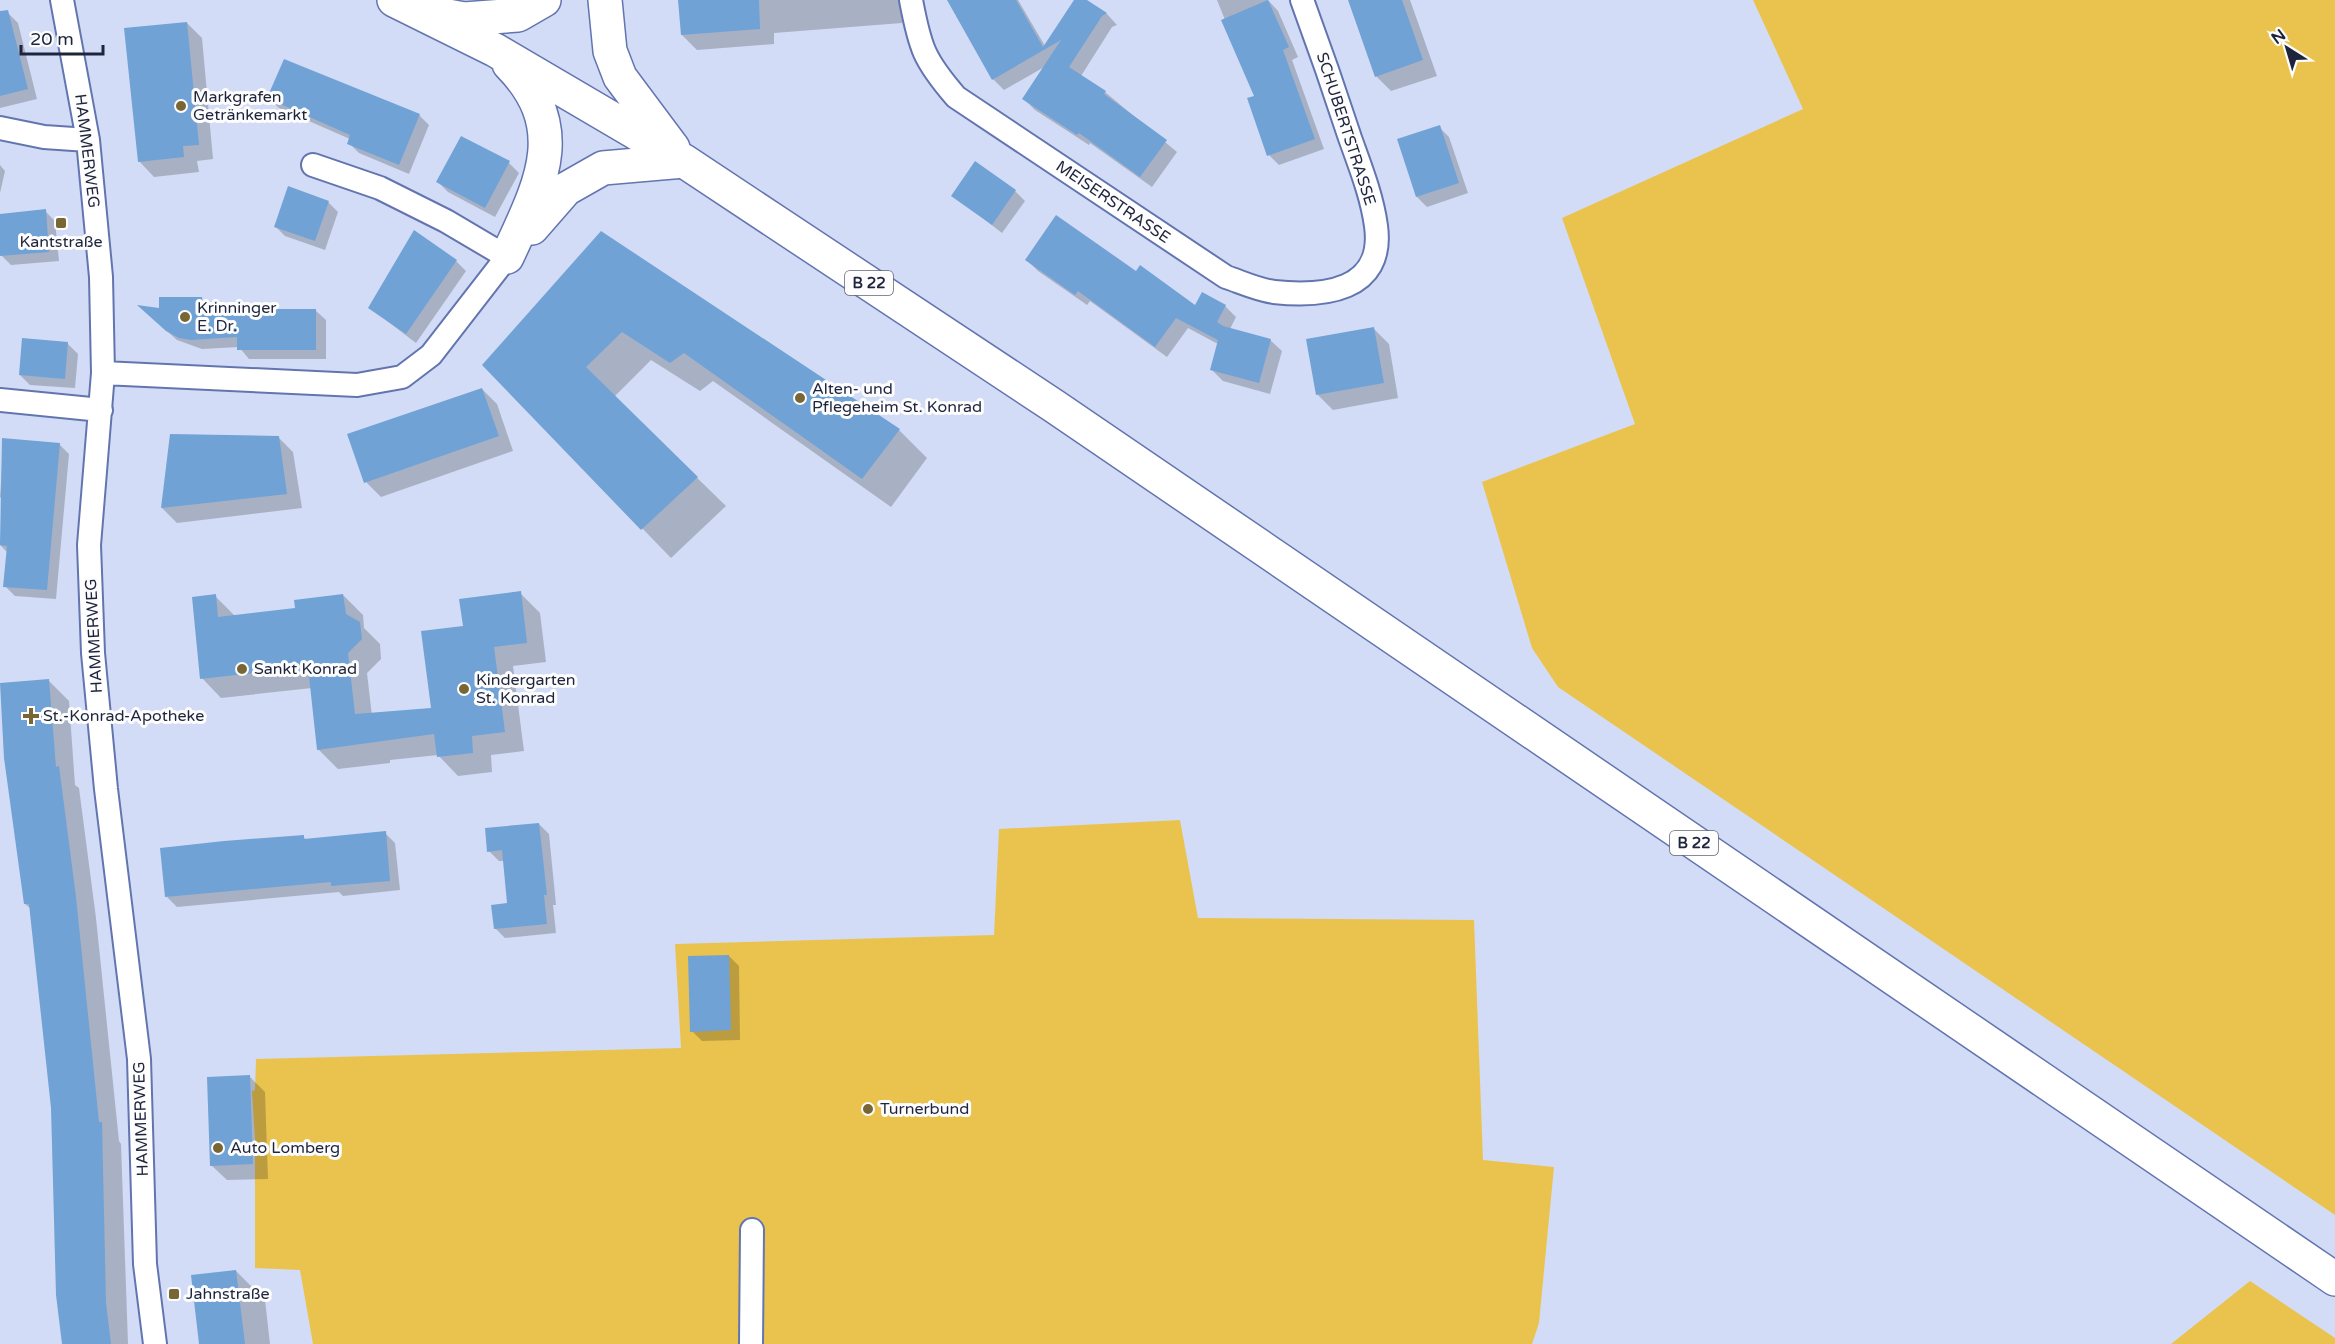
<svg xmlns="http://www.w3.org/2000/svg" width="2335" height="1344" viewBox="0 0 2335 1344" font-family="'Varela Round',sans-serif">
  <rect width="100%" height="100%" fill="#d3dcf6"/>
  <path fill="#eac34f" d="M 1753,0 L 2335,0 L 2335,1215 L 1558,687 L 1532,648 L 1482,482 L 1635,424 L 1562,218 L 1803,109 Z
    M 1180,820 L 1198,918 L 1474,920 L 1483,1160 L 1554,1167 L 1539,1323 L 1532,1344 L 313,1344 L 300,1270 L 255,1268 L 255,1139 L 252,1091 L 255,1090 L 256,1059 L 681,1048 L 675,944 L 994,935 L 999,829 Z
    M 2250,1281 L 2335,1338 L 2335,1344 L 2171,1344 Z"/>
  <path fill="#0003" d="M 680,0 L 901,0 L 902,23 L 774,33 L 774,44 L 697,50 L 682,35 Z
    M 964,0 L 1018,0 L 1045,46 L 1075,0 L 1084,0 L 1107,14 L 1117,25 L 1112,27 L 1081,76 L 1105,92 L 1177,152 L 1152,187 L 1090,143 L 1089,145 L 1035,110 L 1024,99 L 1046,66 L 1004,90 L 993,79 Z
    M 1217,0 L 1268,0 L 1278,11 L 1298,57 L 1292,60 L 1324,149 L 1279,165 L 1269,155 L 1256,97 Z
    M 1355,0 L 1410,0 L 1437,76 L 1391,91 L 1376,76 Z
    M 8,13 L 18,23 L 37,99 L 0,108 L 0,16 Z
    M 187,23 L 202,38 L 213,159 L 197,161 L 199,172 L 154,177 L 139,161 Z
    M 285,61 L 419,115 L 429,125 L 409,174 L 359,153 L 349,143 L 350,139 L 279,108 L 269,98 Z
    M 1439,127 L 1449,137 L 1468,193 L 1427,207 L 1417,197 Z
    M 509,163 L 519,173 L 495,217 L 448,192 L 438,182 Z
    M 0,165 L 5,171 L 0,193 Z
    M 1015,191 L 1025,201 L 1002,233 L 953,195 Z
    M 328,202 L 338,212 L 325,250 L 285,236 L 275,226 Z
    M 45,211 L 55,221 L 59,261 L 11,265 L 1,255 L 0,215 Z
    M 601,233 L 899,430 L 927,458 L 891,507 L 713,381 L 700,391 L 651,360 L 614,397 L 726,506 L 671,558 L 484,365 Z
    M 1026,259 L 1136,273 L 1196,308 L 1225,306 L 1236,317 L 1230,329 L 1270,340 L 1282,351 L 1270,394 L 1223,381 L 1212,370 L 1218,344 L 1188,328 L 1167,357 L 1090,301 L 1087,305 L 1038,271 Z
    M 456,261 L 466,271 L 416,343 L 370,308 Z
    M 201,298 L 211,311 L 315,310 L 326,320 L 326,359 L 249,359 L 239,347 L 202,349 L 177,340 L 149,315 Z
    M 1373,328 L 1389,344 L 1398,398 L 1333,410 L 1318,395 L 1308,340 Z
    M 68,344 L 78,354 L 75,388 L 30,385 L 20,375 Z
    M 482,389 L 497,404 L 513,451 L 381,497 L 366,482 Z
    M 278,437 L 293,452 L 302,508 L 177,523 L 162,508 Z
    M 4,439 L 59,444 L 69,454 L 56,599 L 15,596 L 5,586 L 8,553 L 0,545 L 4,501 L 0,497 Z
    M 520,593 L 540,613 L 546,662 L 513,666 L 524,751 L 491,755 L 492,772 L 458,776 L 438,755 L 390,760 L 390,763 L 338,769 L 318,749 L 312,688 L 221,698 L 202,678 L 215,596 L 236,617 L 297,610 L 343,595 L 363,615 L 364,628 L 380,644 L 381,659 L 367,673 L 372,716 L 433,709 L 464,627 Z
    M 49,681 L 69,701 L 75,785 L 79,788 L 96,918 L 119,1141 L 121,1144 L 128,1344 L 63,1344 L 53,1108 L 31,909 L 25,904 Z
    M 539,824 L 549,834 L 556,905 L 553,905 L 556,933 L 505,938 L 495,928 L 509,904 L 505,861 L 499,861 L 489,851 Z
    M 385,833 L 395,843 L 400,890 L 343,896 L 339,892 L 177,907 L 167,897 L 303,837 L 307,840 Z
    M 729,956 L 739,966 L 740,1040 L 702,1041 L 692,1031 Z
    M 250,1077 L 265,1092 L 268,1179 L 227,1180 L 211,1165 Z
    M 236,1271 L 265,1300 L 270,1344 L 200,1344 Z"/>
  <path fill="#70a2d6" d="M 678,0 L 759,0 L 760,29 L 681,35 Z
    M 947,0 L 1016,0 L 1043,47 L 1074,0 L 1087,0 L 1107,13 L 1102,16 L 1069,67 L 1106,91 L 1104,94 L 1167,140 L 1140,177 L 1079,133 L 1077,135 L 1022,99 L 1061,40 L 992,80 Z
    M 1268,0 L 1289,47 L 1283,50 L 1315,139 L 1267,156 L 1247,98 L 1254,96 L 1221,20 Z
    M 1348,0 L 1402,0 L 1423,60 L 1375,77 Z
    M 8,10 L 28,89 L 0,96 L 0,11 Z
    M 187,22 L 199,145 L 183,146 L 184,157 L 138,162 L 124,28 Z
    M 284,59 L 420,114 L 399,165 L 347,144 L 350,135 L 267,98 Z
    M 1440,125 L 1459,183 L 1416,197 L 1397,139 Z
    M 461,136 L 510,161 L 485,208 L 436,182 Z
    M 975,161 L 1016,190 L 992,225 L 951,196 Z
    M 288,186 L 329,201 L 315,241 L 274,227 Z
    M 46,209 L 49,252 L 0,256 L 0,214 Z
    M 1056,215 L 1136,271 L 1140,265 L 1195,305 L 1202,292 L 1226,305 L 1217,322 L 1223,326 L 1271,339 L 1259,383 L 1210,370 L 1218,340 L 1176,318 L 1155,347 L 1078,291 L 1075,295 L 1025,260 Z
    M 414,230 L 457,260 L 406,334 L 368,308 Z
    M 601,231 L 900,429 L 862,479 L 684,353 L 670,363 L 622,332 L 586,367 L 698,477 L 641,530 L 482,365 Z
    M 159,297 L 202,297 L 203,309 L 316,309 L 316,350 L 237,350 L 237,337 L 191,340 L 179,338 L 166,331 L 137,305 L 159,308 Z
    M 1374,327 L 1384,383 L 1316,395 L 1306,339 Z
    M 22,338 L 68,342 L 65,379 L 19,375 Z
    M 482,388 L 499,436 L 364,483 L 347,434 Z
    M 170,434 L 279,436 L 287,494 L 161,508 Z
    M 2,438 L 60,443 L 47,590 L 3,587 L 7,546 L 0,545 Z
    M 521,591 L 527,643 L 494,647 L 505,732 L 472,736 L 473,753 L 437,757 L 434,734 L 317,750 L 308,667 L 200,679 L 192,597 L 216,594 L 218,617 L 295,608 L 294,600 L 343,594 L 346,614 L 360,622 L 362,639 L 348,653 L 355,714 L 431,708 L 421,631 L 463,626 L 459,599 Z
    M 49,679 L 56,767 L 59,766 L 76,897 L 99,1122 L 102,1122 L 106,1303 L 111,1344 L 62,1344 L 56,1295 L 51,1108 L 29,904 L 24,904 L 4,758 L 0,683 Z
    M 539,823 L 547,895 L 544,895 L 547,924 L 494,929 L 491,905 L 507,903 L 502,850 L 487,852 L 485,828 Z
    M 386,831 L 390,881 L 331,886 L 331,882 L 165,897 L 160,848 L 224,841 L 304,835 L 304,839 Z
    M 729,955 L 731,1030 L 690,1032 L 688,956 Z
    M 250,1075 L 253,1164 L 210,1166 L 207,1077 Z
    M 236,1270 L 245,1344 L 199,1344 L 191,1275 Z"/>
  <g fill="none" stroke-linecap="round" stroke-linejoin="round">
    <g stroke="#6375af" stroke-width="26">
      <path id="street" d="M 62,0 L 88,140 L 101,277 L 103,373 L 89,545 L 93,653 L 106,789 L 139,1059 L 145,1264 L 155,1344
        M 911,0 C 920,48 924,60 956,97 L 1226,277 C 1241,282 1258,290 1274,292 C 1322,297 1385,292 1376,226 C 1372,196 1360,166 1350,138 C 1335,92 1319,46 1302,0
        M 0,128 L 44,137 L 88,140
        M 103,373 L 357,385 L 402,377 L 431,355 L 507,257 L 446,221 L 380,188 L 313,165
        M 0,400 L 101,410
        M 751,1344 L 752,1230"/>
    </g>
    <g stroke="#6375af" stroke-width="36">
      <path id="primary" d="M 394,0 L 495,50 L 684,161 L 776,222 L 1054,406 L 2335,1279
        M 605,0 L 610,51 L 620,77 L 673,148
        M 437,14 L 464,19 L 518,15 L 544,0
        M 532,228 L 566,189 L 603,168 L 684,161
        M 507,257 C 539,187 573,129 509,64"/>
    </g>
    <use href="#street" stroke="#fff" stroke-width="22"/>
    <use href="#primary" stroke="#fff" stroke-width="33"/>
  </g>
  <g fill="#786634" stroke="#fdfdfd" stroke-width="2">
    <circle cx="181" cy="106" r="6"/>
    <rect x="55" y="217" width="12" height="12" rx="3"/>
    <circle cx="185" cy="317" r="6"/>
    <circle cx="800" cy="398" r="6"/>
    <circle cx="242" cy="669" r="6"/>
    <circle cx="464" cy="689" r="6"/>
    <path d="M28 707h6v6h6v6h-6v6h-6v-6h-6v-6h6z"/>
    <circle cx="868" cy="1109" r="6"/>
    <circle cx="218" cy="1148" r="6"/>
    <rect x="168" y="1288" width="12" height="12" rx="3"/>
  </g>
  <g text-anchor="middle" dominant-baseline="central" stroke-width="6" stroke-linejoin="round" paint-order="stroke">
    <g fill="#fdfdfd" stroke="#606576" stroke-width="1.5">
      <rect x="845" y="271" width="48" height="24" rx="4.5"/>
      <rect x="1670" y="831" width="48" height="24" rx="4.5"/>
    </g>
    <g font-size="15" font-weight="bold" fill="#1d243c">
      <text x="869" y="283">B 22</text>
      <text x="1694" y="843">B 22</text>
    </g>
    <g font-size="16" fill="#1d243c" stroke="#fdfdfd" text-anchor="start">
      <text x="193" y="97">Markgrafen<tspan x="193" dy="18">Getränkemarkt</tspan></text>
      <text x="61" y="242" text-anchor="middle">Kantstraße</text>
      <text x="197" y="308">Krinninger<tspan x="197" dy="18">E. Dr.</tspan></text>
      <text x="812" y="389">Alten- und<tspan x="812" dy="18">Pflegeheim St. Konrad</tspan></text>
      <text x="254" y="669">Sankt Konrad</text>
      <text x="476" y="680">Kindergarten<tspan x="476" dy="18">St. Konrad</tspan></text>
      <text x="43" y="716">St.-Konrad-Apotheke</text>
      <text x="880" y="1109">Turnerbund</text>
      <text x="230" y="1148">Auto Lomberg</text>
      <text x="186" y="1294">Jahnstraße</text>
    </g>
    <g font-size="16" fill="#1d243c" stroke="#fdfdfd">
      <text transform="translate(1346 129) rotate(72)">SCHUBERTSTRASSE</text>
      <text transform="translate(87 151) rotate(83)">HAMMERWEG</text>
      <text transform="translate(1113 202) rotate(34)">MEISERSTRASSE</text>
      <text transform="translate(94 636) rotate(-93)">HAMMERWEG</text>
      <text transform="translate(141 1119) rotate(-92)">HAMMERWEG</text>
    </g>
  </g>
  <g transform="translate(2287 48) rotate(323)" stroke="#fdfdfd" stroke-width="4.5" paint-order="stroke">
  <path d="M0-4.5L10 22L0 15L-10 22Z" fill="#1d243c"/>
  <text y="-9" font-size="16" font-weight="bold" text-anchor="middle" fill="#1d243c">N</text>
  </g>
  <path d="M21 45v9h82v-9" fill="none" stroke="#1d243c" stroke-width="3"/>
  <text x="30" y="45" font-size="18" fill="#1d243c" stroke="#fdfdfd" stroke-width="4.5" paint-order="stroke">20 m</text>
</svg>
